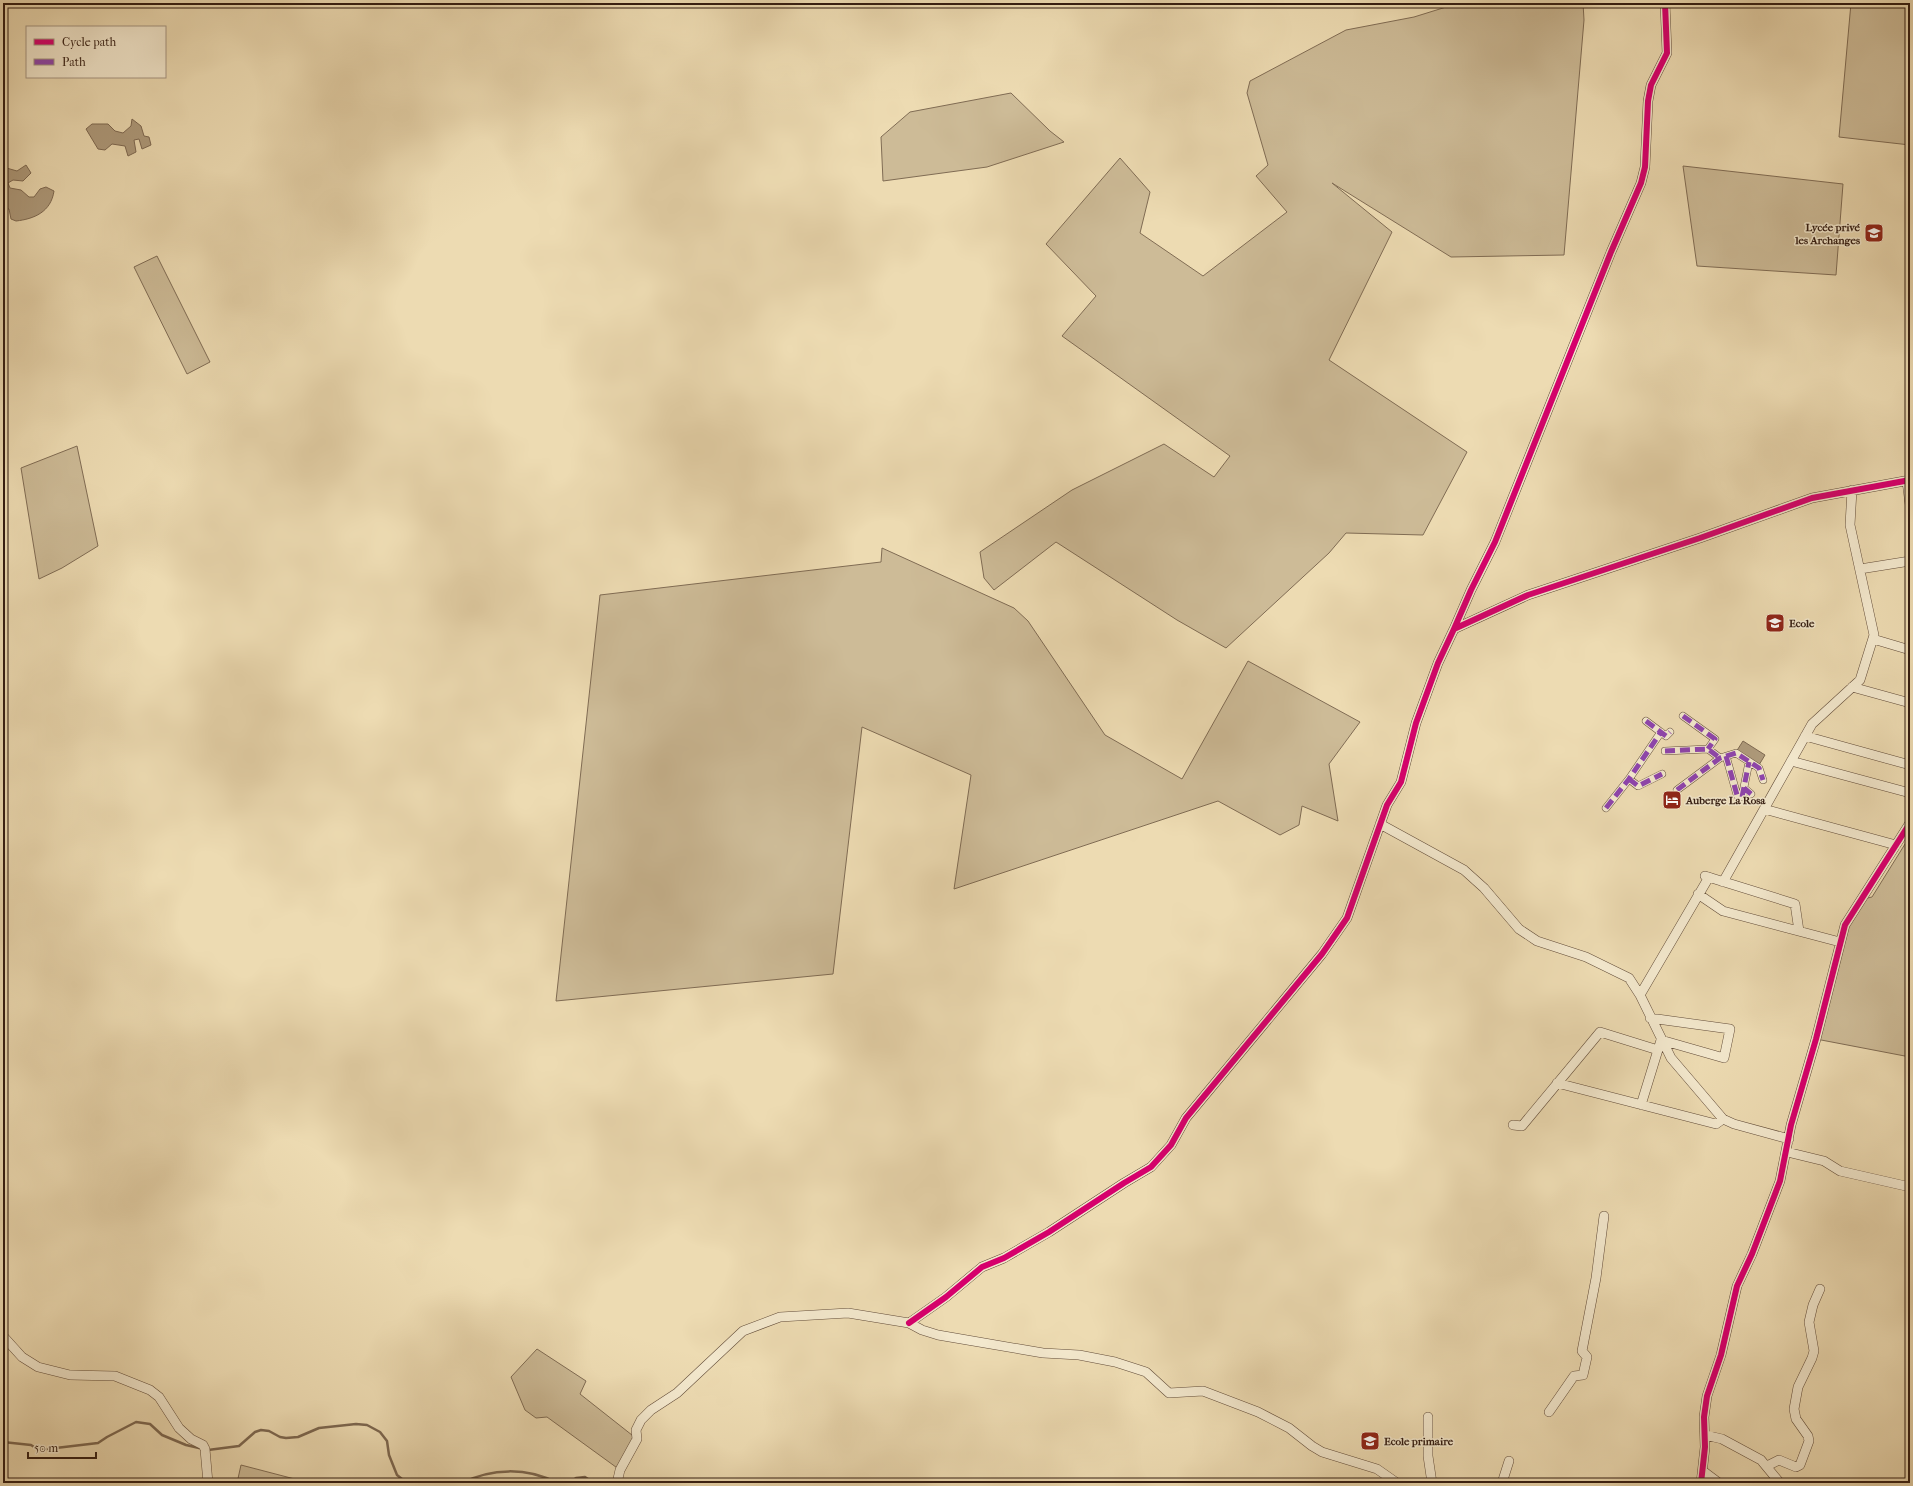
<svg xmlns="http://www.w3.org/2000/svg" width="1913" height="1486" viewBox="0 0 1913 1486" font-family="'IM FELL French Canon',serif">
  <rect width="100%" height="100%" fill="#eddbb2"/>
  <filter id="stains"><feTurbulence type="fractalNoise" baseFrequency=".005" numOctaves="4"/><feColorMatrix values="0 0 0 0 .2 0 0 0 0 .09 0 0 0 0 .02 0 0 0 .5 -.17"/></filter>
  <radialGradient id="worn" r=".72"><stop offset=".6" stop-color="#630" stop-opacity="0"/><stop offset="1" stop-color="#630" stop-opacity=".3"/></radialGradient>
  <path fill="#cdbb97" stroke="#806c54" d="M 1459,3 L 1583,3 L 1584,20 L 1564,255 L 1451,257 L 1332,183 L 1392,232 L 1329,360 L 1467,452 L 1423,535 L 1346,533 L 1329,553 L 1226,648 L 1177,620 L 1056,542 L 994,590 L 984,578 L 980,552 L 1072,490 L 1164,444 L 1214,477 L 1230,456 L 1062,336 L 1096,296 L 1046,244 L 1120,158 L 1150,192 L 1140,233 L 1203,276 L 1287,212 L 1256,176 L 1268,165 L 1247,93 L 1250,81 L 1346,30 L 1414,17 Z
    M 1851,3 L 1910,3 L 1910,145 L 1839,137 Z
    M 1011,93 L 1050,131 L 1064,142 L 987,167 L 883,181 L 881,137 L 910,112 Z
    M 1683,166 L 1843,184 L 1836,275 L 1697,266 Z
    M 157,256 L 210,362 L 187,374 L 134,267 Z
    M 77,446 L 98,546 L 62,568 L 39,579 L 21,468 Z
    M 882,548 L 1014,608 L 1028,621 L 1105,735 L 1182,779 L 1248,661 L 1360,722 L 1329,764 L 1338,821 L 1302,806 L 1299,825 L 1280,835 L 1218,801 L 954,889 L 971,775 L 862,727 L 833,974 L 556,1001 L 600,595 L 881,562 Z
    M 1910,836 L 1910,1057 L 1816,1039 L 1845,925 L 1859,900 L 1872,897 Z
    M 537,1349 L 586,1381 L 580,1394 L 637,1439 L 620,1470 L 547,1417 L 536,1418 L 525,1410 L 511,1377 Z
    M 241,1465 L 310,1483 L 237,1483 Z"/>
  <path fill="#ae9a7b" stroke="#7d6851" d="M 132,119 L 141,126 L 144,136 L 149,137 L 151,145 L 142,149 L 139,139 L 134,140 L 136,152 L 128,156 L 125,146 L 112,144 L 105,150 L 98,149 L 86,129 L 92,124 L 108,124 L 115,131 L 123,133 L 131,126 Z
    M 26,165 L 31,173 L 23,181 L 13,180 L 8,183 L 10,188 L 21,190 L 29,197 L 34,197 L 40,189 L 46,187 L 54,191 C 51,212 34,219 16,221 L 11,219 L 9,209 L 3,208 L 3,167 L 17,171 Z
    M 1743,741 L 1765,755 L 1759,765 L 1736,752 Z"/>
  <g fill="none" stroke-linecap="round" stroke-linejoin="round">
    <path stroke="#7d6851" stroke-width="2.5" d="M 3,1442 L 31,1445 L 39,1450 L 98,1443 L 107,1437 L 136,1422 L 150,1424 L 162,1435 L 186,1445 L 199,1448
      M 208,1450 L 239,1446 L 255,1432 L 261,1430 L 269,1431 L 280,1437 L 286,1438 L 298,1437 L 319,1428 L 356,1424 L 367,1425 L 380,1432 L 387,1441 L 389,1455 L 397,1475 L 407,1483
      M 462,1483 C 491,1468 527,1467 557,1483
      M 569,1483 L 576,1478 L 585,1477 L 594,1483"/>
    <g stroke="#624c39" stroke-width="8">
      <path id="pedestrian" d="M 1683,716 L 1715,739 L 1708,749
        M 1646,721 L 1666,736 L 1670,732
        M 1665,751 L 1708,749 L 1720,758
        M 1726,756 L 1737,795
        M 1629,779 L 1638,786 L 1662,774
        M 1744,788 L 1751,794
        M 1677,790 L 1720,758 L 1736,753 L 1759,768 L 1763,780
        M 1742,797 L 1749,762
        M 1606,808 L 1629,779 L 1661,732"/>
    </g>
    <g stroke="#624c39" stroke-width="10">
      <path id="minor" d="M 1907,481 L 1910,505
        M 1860,569 L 1910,561
        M 1454,629 L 1471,590 L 1495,542 L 1611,252 L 1641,183 L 1645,167 L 1648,101 L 1651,85 L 1667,53 L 1665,3
        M 1873,639 L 1910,650
        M 1852,687 L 1910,703
        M 1805,736 L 1910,765
        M 1791,761 L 1910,793
        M 1764,809 L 1896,845
        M 1380,824 L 1464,870 L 1484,888 L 1519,929 L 1537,941 L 1586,957 L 1629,978 L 1640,995 L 1671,1058 L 1723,1119 L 1734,1124 L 1789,1139
        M 1705,876 L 1795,904 L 1799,931
        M 1723,882 L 1812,724 L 1860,680 L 1874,635 L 1850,525 L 1852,490
        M 1698,894 L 1723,911 L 1840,942
        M 1640,995 L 1709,877
        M 1557,1083 L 1716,1124 L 1723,1119
        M 1641,1105 L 1661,1040 L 1724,1058 L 1730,1029 L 1650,1018
        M 1513,1125 L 1522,1126 L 1600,1032 L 1658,1050
        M 1787,1152 L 1824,1161 L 1840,1171 L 1910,1187
        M 909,1323 L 946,1297 L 982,1267 L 1004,1258 L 1049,1232 L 1124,1183 L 1151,1167 L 1171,1145 L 1186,1118 L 1322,954 L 1347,918 L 1387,805 L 1401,782 L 1416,723 L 1438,663 L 1454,629 L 1528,595 L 1700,538 L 1812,498 L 1910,480
        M 3,1336 L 22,1357 L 38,1367 L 70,1375 L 115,1376 L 150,1390 L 159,1397 L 179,1428 L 191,1439 L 203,1445 L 205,1449 L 208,1483
        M 1549,1412 L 1574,1376 L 1583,1375 L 1587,1357 L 1582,1351 L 1596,1278 L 1604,1216
        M 1428,1417 L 1428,1456 L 1432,1483
        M 1705,1435 L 1722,1439 L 1761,1460 L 1780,1483
        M 1767,1466 L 1779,1460 L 1796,1467 L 1800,1465 L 1809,1441 L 1808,1436 L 1796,1419 L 1794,1409 L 1798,1387 L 1812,1358 L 1814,1351 L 1809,1322 L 1813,1305 L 1820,1289
        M 1703,1471 L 1719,1483
        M 617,1483 L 620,1470 L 637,1439 L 636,1430 L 641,1420 L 651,1410 L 677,1393 L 743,1331 L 780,1317 L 848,1313 L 909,1323 L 922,1330 L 938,1335 L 1043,1353 L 1079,1355 L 1115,1362 L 1146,1372 L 1169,1393 L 1203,1391 L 1258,1412 L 1289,1428 L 1312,1446 L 1322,1452 L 1377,1469 L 1397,1483
        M 1502,1483 L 1509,1461
        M 1701,1483 L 1705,1447 L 1704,1417 L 1707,1396 L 1721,1355 L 1737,1286 L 1752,1254 L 1780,1181 L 1791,1125 L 1816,1039 L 1845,925 L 1910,823"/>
    </g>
    <use href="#pedestrian" stroke="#f3e8cd" stroke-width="7"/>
    <use href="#minor" stroke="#f3e8cd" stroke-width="9"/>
    <path stroke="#8e44ad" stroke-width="5" stroke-dasharray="10 5" stroke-linecap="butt" d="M 1683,716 L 1715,739 L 1708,749
      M 1646,721 L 1666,736 L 1670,732
      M 1665,751 L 1708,749 L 1720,758
      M 1726,756 L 1737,795
      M 1629,779 L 1638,786 L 1662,774
      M 1744,788 L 1751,794
      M 1677,790 L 1720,758 L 1736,753 L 1759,768 L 1763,780
      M 1742,797 L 1749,762
      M 1606,808 L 1629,779 L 1661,732"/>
    <g stroke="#f3e8cd" stroke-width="8">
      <path id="cycleway" d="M 1454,629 L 1471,590 L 1495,542 L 1611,252 L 1641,183 L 1645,167 L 1648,101 L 1651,85 L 1667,53 L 1665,3
        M 909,1323 L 946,1297 L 982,1267 L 1004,1258 L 1049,1232 L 1124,1183 L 1151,1167 L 1171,1145 L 1186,1118 L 1322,954 L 1347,918 L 1387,805 L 1401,782 L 1416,723 L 1438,663 L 1454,629 L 1528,595 L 1700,538 L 1812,498 L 1910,480
        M 1701,1483 L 1705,1447 L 1704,1417 L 1707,1396 L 1721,1355 L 1737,1286 L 1752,1254 L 1780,1181 L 1791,1125 L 1816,1039 L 1845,925 L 1910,823"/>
    </g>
    <use href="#cycleway" stroke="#d6006c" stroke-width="6"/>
  </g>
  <defs>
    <g id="school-square" transform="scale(1)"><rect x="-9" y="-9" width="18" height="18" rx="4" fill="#8f2418" stroke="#f3e8cd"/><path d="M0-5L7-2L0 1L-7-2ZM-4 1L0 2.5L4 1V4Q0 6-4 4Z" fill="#fff"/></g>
    <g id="hotel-square" transform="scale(1)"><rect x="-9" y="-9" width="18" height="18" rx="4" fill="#8f2418" stroke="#f3e8cd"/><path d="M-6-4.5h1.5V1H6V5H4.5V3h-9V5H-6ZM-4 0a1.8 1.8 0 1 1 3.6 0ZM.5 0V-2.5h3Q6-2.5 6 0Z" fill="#fff"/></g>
  </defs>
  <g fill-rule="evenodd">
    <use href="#school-square" x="1874" y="233"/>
    <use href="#school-square" x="1775" y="623"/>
    <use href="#hotel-square" x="1672" y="800"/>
    <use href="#school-square" x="1370" y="1441"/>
  </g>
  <g text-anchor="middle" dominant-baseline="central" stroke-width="3" stroke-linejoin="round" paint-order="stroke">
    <g font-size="11" font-weight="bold" fill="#331c11" stroke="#f3e8cd" text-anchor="start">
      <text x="1860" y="227" text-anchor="end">Lycée privé<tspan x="1860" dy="13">les Archanges</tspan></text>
      <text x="1789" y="623">Ecole</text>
      <text x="1686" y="800">Auberge La Rosa</text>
      <text x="1384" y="1441">Ecole primaire</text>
    </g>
  </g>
  <rect width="1913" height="1486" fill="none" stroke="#eddbb2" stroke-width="16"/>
  <rect x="4" y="4" width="1905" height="1478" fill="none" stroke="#331c11" stroke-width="2"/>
  <rect x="8" y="8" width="1897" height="1470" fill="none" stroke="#331c11"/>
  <rect x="26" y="26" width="140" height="52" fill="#f3e8cd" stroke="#a69682"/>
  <rect x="34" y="39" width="20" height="6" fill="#d6006c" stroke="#a69682"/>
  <text x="62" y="46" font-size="12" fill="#331c11">Cycle path</text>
  <rect x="34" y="59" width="20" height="6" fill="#8e44ad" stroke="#a69682"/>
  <text x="62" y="66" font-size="12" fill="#331c11">Path</text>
  <path d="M28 1452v6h68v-6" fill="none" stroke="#331c11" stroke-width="2"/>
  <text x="34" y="1452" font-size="12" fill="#331c11" stroke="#f3e8cd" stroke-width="3" paint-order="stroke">50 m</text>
  <rect width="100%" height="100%" filter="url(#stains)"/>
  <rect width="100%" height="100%" fill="url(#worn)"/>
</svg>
